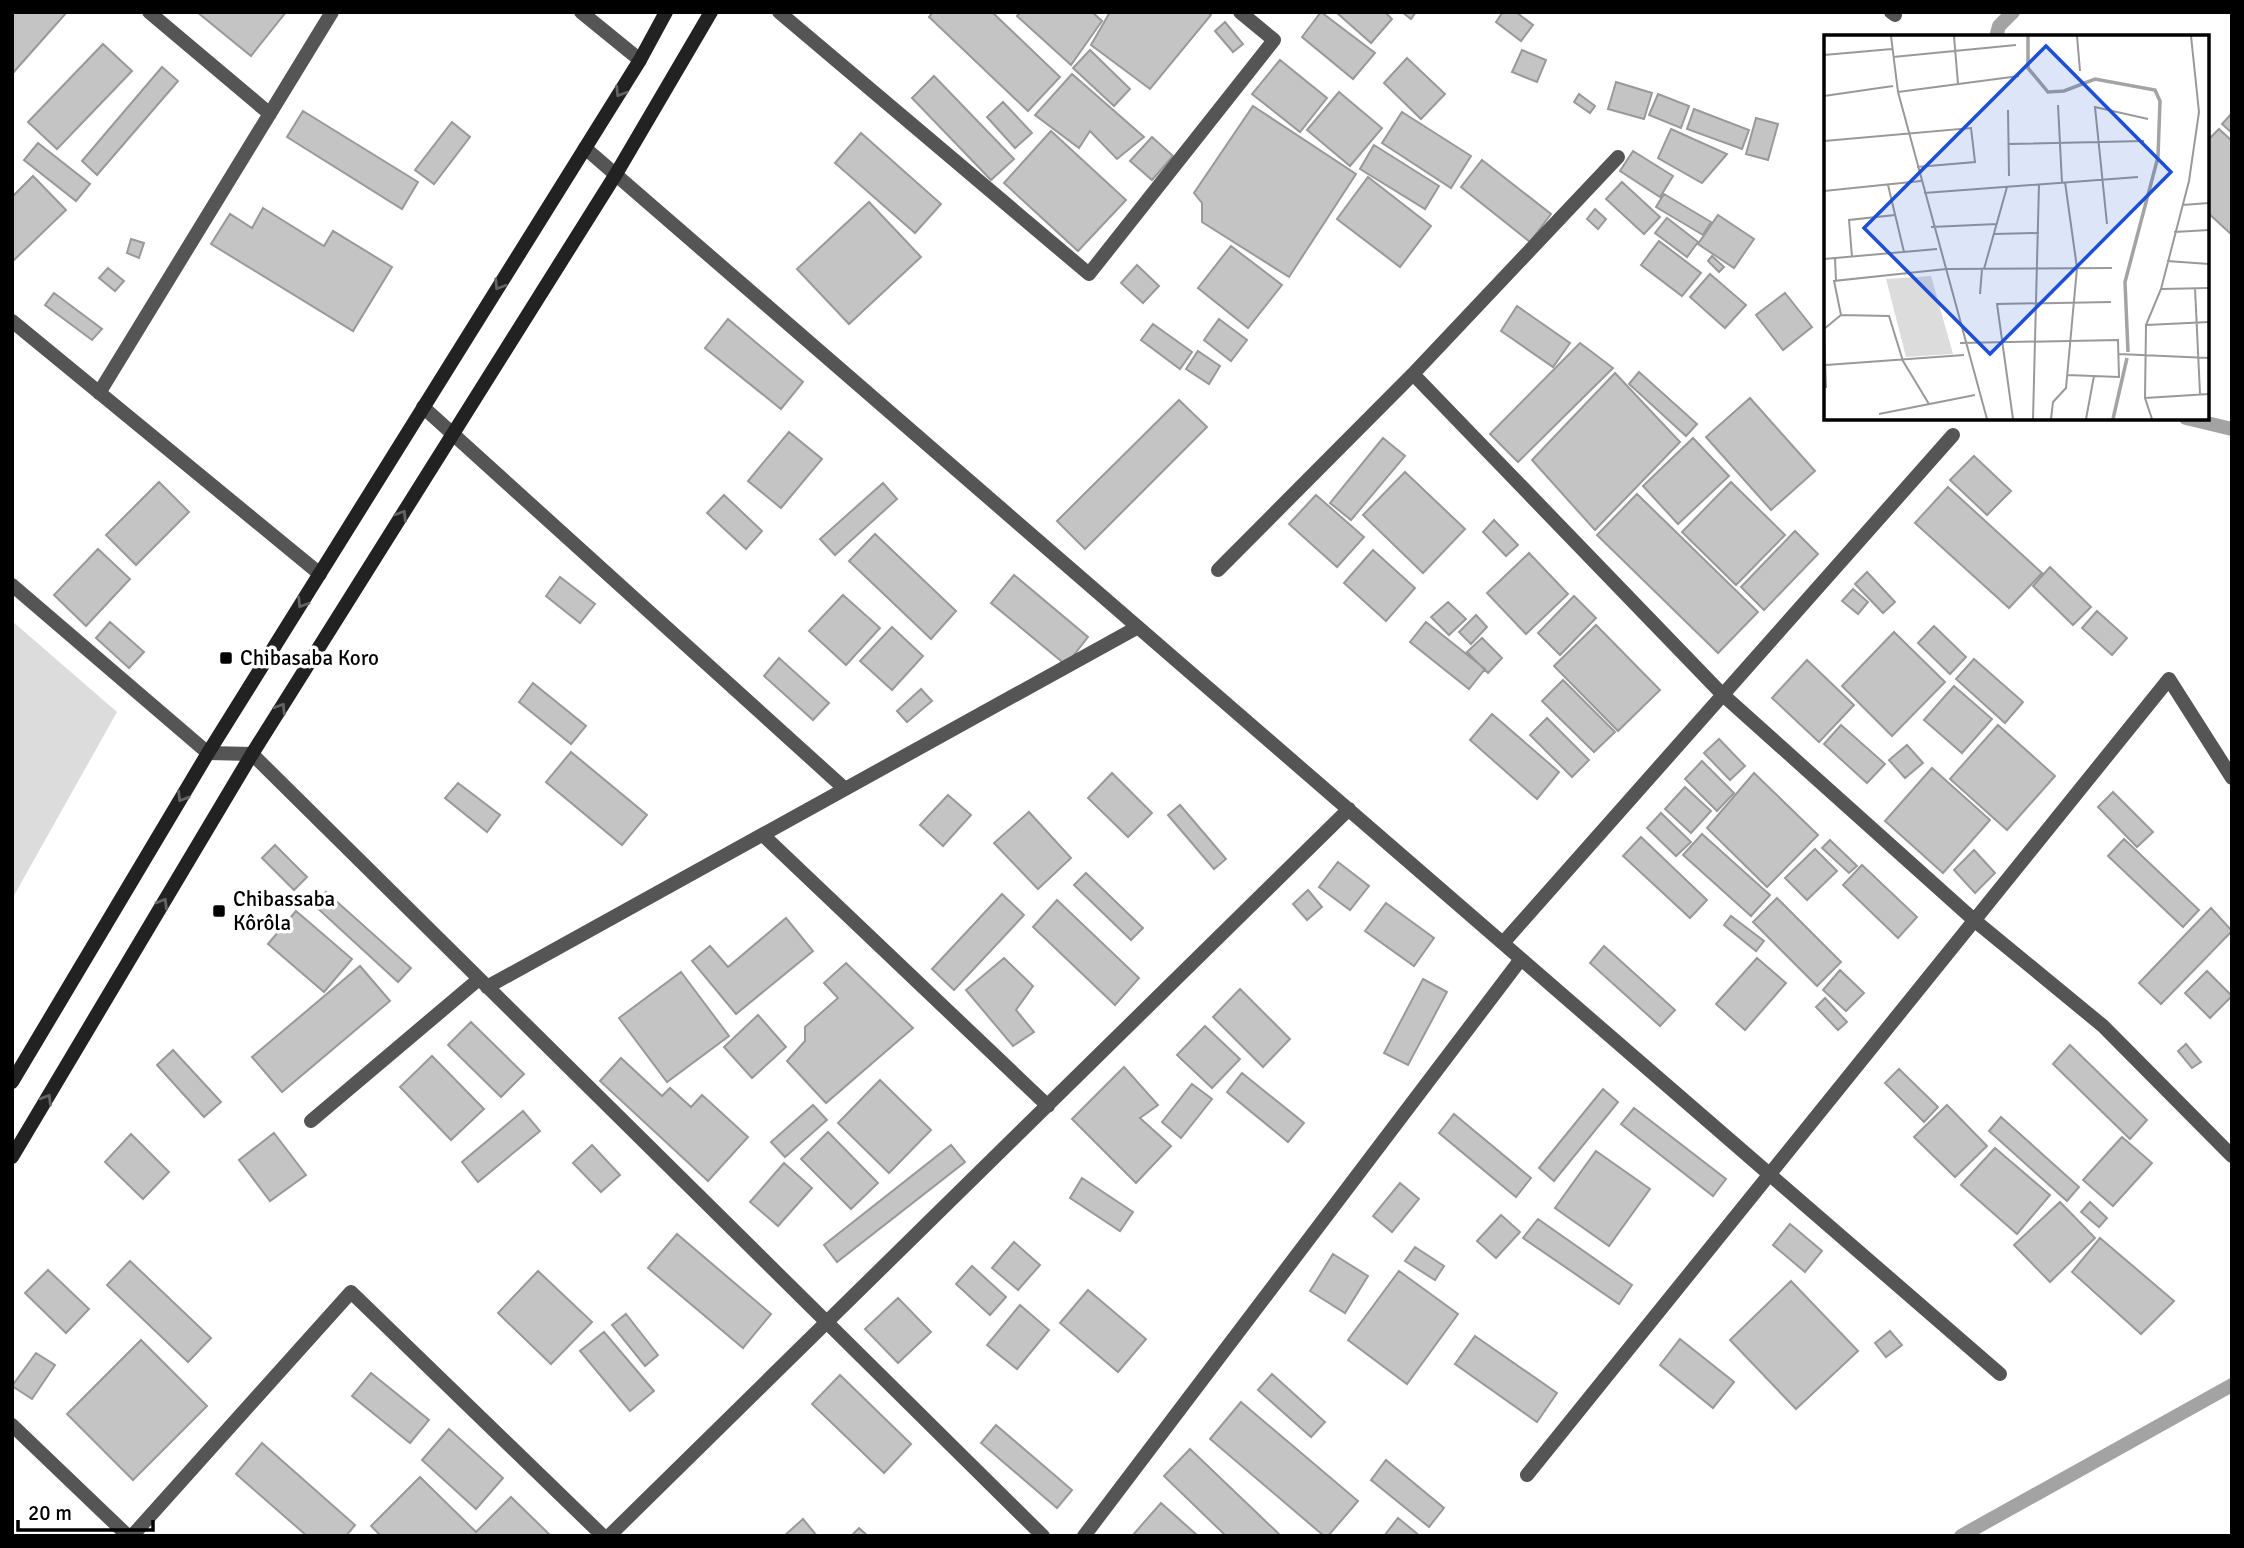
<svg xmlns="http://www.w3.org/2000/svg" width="2244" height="1548" viewBox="0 0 2244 1548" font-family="Signika,sans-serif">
  <rect width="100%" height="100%" fill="#fff"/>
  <path fill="#dcdcdc" d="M 12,621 L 117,712 L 12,899 Z"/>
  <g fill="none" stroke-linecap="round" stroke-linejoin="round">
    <path stroke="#a3a3a3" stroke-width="14" d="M 1996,37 L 1999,26 L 2013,12
      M 2186,418 L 2232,429
      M 1961,1536 L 2232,1385"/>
  </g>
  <path fill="#c4c4c4" stroke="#999" stroke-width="2" d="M 12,12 L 67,12 L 12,74 Z
    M 197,12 L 286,12 L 251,56 Z
    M 933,12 L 992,12 L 1060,77 L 1028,111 L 929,17 Z
    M 1021,12 L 1092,12 L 1102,21 L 1071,65 L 1017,16 Z
    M 1110,12 L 1207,12 L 1211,15 L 1150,89 L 1091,45 Z
    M 1321,12 L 1375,53 L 1353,79 L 1302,37 Z
    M 1336,12 L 1385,12 L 1392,19 L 1371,43 Z
    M 1402,12 L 1416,12 L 1411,19 Z
    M 1503,12 L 1516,12 L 1533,25 L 1521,41 L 1496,22 Z
    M 1225,22 L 1243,44 L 1233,52 L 1215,31 Z
    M 103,44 L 132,71 L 57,149 L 28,122 Z
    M 1090,50 L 1130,89 L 1114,106 L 1073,68 Z
    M 1522,50 L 1546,60 L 1537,82 L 1512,72 Z
    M 1407,58 L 1445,94 L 1421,119 L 1384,83 Z
    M 1280,60 L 1327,98 L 1300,132 L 1252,94 Z
    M 162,67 L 178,81 L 97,175 L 82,161 Z
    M 1072,74 L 1144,137 L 1117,159 L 1090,131 L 1079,148 L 1035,115 Z
    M 934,76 L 1014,159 L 991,180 L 912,98 Z
    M 1616,82 L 1652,93 L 1644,119 L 1608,109 Z
    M 1339,92 L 1382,128 L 1350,166 L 1307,130 Z
    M 1579,94 L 1595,106 L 1590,113 L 1574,102 Z
    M 1658,94 L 1689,106 L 1681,128 L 1649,115 Z
    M 1003,102 L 1032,133 L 1015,148 L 987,117 Z
    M 1253,106 L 1356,174 L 1289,277 L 1202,222 L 1202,203 L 1194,193 Z
    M 1694,109 L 1749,130 L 1742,149 L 1687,129 Z
    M 303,111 L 418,182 L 402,209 L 287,137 Z
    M 1402,112 L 1471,156 L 1451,188 L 1382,143 Z
    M 2232,113 L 2232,133 L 2222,124 Z
    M 1756,118 L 1778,124 L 1768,160 L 1746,154 Z
    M 452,122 L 470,137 L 434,184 L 415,170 Z
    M 1671,129 L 1727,154 L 1702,183 L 1658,158 Z
    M 2219,129 L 2232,141 L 2232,235 L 2207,212 L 2207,141 Z
    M 1051,131 L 1126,200 L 1078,251 L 1004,183 Z
    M 861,133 L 941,204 L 915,233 L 835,163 Z
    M 1152,137 L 1173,156 L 1152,180 L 1130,161 Z
    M 38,143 L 90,184 L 76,201 L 24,160 Z
    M 1374,145 L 1439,186 L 1425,209 L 1360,169 Z
    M 1633,151 L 1673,176 L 1660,197 L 1620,171 Z
    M 1482,160 L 1551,214 L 1530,242 L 1461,187 Z
    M 33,176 L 66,210 L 12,262 L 12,197 Z
    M 1368,177 L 1431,226 L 1400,267 L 1337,219 Z
    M 1622,182 L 1660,217 L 1644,234 L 1606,199 Z
    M 1664,194 L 1711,222 L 1703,235 L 1656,207 Z
    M 869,202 L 921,257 L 849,324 L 797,269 Z
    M 263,208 L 324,246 L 333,231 L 392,267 L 353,331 L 211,244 L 230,214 L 252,228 Z
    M 1595,209 L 1606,219 L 1598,229 L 1587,219 Z
    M 1718,215 L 1754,239 L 1734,268 L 1698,244 Z
    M 1667,218 L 1698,242 L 1687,257 L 1655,233 Z
    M 131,239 L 144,243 L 139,258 L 127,253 Z
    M 1659,241 L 1701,273 L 1682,296 L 1641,265 Z
    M 1231,246 L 1282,285 L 1248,328 L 1198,288 Z
    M 1712,256 L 1724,267 L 1719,272 L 1708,261 Z
    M 1137,265 L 1159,286 L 1143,303 L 1121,283 Z
    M 108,268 L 124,281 L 115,291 L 99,278 Z
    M 1710,274 L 1746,305 L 1725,328 L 1690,297 Z
    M 54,293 L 102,329 L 92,340 L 45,305 Z
    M 1785,293 L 1812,327 L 1783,350 L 1756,315 Z
    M 1517,306 L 1570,343 L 1553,367 L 1501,331 Z
    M 728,319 L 803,382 L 781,409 L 705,348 Z
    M 1219,319 L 1247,340 L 1231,361 L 1204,340 Z
    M 1153,324 L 1192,352 L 1180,369 L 1141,340 Z
    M 1580,343 L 1613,368 L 1518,462 L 1490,434 Z
    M 1198,351 L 1220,366 L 1209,384 L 1186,369 Z
    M 1639,372 L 1697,424 L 1686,436 L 1629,384 Z
    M 1615,373 L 1680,442 L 1595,530 L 1532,460 Z
    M 1750,398 L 1815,471 L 1771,510 L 1706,437 Z
    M 1179,400 L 1207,427 L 1085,549 L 1057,521 Z
    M 789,432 L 822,459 L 781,508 L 748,481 Z
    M 1383,438 L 1405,456 L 1351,520 L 1330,503 Z
    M 1693,438 L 1729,476 L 1678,524 L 1643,486 Z
    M 1974,456 L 2011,491 L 1987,515 L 1950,480 Z
    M 1405,472 L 1465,529 L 1423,573 L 1363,515 Z
    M 159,482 L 189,512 L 136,565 L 106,535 Z
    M 1731,482 L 1785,535 L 1736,585 L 1682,532 Z
    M 883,483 L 897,499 L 835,555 L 820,539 Z
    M 1948,487 L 2042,573 L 2009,608 L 1915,523 Z
    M 1637,494 L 1758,612 L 1718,653 L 1597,535 Z
    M 724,495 L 762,531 L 746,549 L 707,513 Z
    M 1316,495 L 1364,537 L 1337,567 L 1289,524 Z
    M 1494,520 L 1518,545 L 1506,556 L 1483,532 Z
    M 1795,531 L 1818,554 L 1764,610 L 1741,587 Z
    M 875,534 L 956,611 L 931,639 L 849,561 Z
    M 98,549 L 130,579 L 86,626 L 54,595 Z
    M 1373,550 L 1415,588 L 1386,621 L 1344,583 Z
    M 1529,553 L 1568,594 L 1526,634 L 1487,593 Z
    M 2050,567 L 2091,607 L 2073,625 L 2033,586 Z
    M 1867,572 L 1895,602 L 1883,613 L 1855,584 Z
    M 1014,575 L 1088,637 L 1066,665 L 991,603 Z
    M 560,577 L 595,604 L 580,623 L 546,596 Z
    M 1853,589 L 1868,602 L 1858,614 L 1842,601 Z
    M 843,595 L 880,628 L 846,665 L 809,631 Z
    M 1574,596 L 1596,618 L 1560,655 L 1538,633 Z
    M 1448,602 L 1466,619 L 1449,635 L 1431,617 Z
    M 2097,611 L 2127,638 L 2112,655 L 2082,628 Z
    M 1476,615 L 1487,627 L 1471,644 L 1459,632 Z
    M 110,622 L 144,652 L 129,668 L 96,638 Z
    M 1426,622 L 1485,669 L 1469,689 L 1410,642 Z
    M 1596,625 L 1660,690 L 1618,731 L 1554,666 Z
    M 1934,626 L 1966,657 L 1950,674 L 1918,643 Z
    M 892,627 L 923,656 L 892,690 L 860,661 Z
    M 1894,632 L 1945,682 L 1892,736 L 1842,686 Z
    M 1482,638 L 1502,658 L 1488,673 L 1467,652 Z
    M 779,658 L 829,703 L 813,720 L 764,676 Z
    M 1974,659 L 2023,702 L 2005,723 L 1956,679 Z
    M 1807,660 L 1854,705 L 1819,742 L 1772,698 Z
    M 1563,680 L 1615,732 L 1594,752 L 1542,701 Z
    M 533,683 L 586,726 L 571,744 L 519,702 Z
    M 1954,686 L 1992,719 L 1962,753 L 1924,720 Z
    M 921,689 L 932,701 L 907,722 L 897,711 Z
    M 1492,714 L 1559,772 L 1537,799 L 1470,740 Z
    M 1547,718 L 1589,760 L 1572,777 L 1530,735 Z
    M 1841,725 L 1885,764 L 1867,783 L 1824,744 Z
    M 1998,725 L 2055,776 L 2007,830 L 1950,779 Z
    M 1719,739 L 1745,766 L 1730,780 L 1704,753 Z
    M 1907,745 L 1923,763 L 1905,778 L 1889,760 Z
    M 571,752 L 647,815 L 622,845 L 546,782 Z
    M 1702,761 L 1734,793 L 1717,811 L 1685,779 Z
    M 1932,768 L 1990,820 L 1943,873 L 1885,821 Z
    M 1112,773 L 1152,813 L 1128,837 L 1088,798 Z
    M 1754,773 L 1818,835 L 1767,887 L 1707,828 Z
    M 458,783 L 500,815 L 487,832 L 445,798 Z
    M 1685,787 L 1711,811 L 1691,833 L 1665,809 Z
    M 2113,792 L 2153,832 L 2137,847 L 2098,807 Z
    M 948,795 L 971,815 L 943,846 L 920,825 Z
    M 1180,805 L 1226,859 L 1214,869 L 1168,815 Z
    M 1029,812 L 1071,858 L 1038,889 L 994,843 Z
    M 1661,813 L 1691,842 L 1676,856 L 1647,828 Z
    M 1702,834 L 1770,895 L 1751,916 L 1683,855 Z
    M 1641,837 L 1707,900 L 1690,918 L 1623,856 Z
    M 2124,839 L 2199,910 L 2183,927 L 2108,856 Z
    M 1830,840 L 1857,866 L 1849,873 L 1822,848 Z
    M 275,845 L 307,877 L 294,890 L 262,858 Z
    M 1815,849 L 1837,871 L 1807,900 L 1785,878 Z
    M 1974,850 L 1995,873 L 1975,893 L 1954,870 Z
    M 1338,862 L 1369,886 L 1350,910 L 1319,887 Z
    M 1862,865 L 1917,917 L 1898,938 L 1843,885 Z
    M 1086,873 L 1143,928 L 1131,940 L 1074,885 Z
    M 1308,890 L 1322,907 L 1307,920 L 1293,904 Z
    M 326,892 L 411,968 L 398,982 L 314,905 Z
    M 1002,894 L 1024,915 L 954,990 L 932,969 Z
    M 1777,898 L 1841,962 L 1817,986 L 1753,922 Z
    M 1057,900 L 1139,978 L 1115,1005 L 1033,927 Z
    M 1386,903 L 1434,938 L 1414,966 L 1365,931 Z
    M 2211,908 L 2232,931 L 2161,1004 L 2139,983 Z
    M 296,911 L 352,959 L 324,992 L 268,944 Z
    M 1731,916 L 1764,941 L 1756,951 L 1724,925 Z
    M 786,918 L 813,951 L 736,1014 L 692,961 L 710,946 L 728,967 Z
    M 1604,946 L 1675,1010 L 1660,1026 L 1590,963 Z
    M 1004,958 L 1033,986 L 1016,1010 L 1034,1032 L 1013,1046 L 966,990 Z
    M 1757,958 L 1786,983 L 1745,1030 L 1716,1004 Z
    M 846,963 L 913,1028 L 826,1103 L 787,1061 L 805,1041 L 805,1027 L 838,998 L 824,983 Z
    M 360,966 L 390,1001 L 282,1092 L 252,1057 Z
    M 1840,970 L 1864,993 L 1846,1011 L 1823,990 Z
    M 2207,971 L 2232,996 L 2210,1018 L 2185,993 Z
    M 681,972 L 729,1036 L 667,1082 L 619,1018 Z
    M 1423,979 L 1447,992 L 1408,1065 L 1384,1053 Z
    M 1240,989 L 1290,1039 L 1263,1067 L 1213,1017 Z
    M 1825,998 L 1847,1022 L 1838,1030 L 1816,1007 Z
    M 758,1015 L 786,1047 L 752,1078 L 724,1047 Z
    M 471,1022 L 524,1074 L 501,1097 L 448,1045 Z
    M 1205,1026 L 1240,1059 L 1212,1088 L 1177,1055 Z
    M 2186,1044 L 2201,1062 L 2192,1068 L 2178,1051 Z
    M 2070,1045 L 2147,1120 L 2130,1139 L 2053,1064 Z
    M 173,1050 L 221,1102 L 204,1117 L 157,1065 Z
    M 432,1056 L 484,1109 L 451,1140 L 400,1087 Z
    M 621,1058 L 662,1096 L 670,1088 L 691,1107 L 702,1095 L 748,1137 L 708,1181 L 600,1081 Z
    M 1124,1067 L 1158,1105 L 1140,1118 L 1171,1146 L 1136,1183 L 1072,1119 Z
    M 1899,1069 L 1938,1107 L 1924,1122 L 1885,1083 Z
    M 1242,1073 L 1304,1123 L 1288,1142 L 1227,1092 Z
    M 880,1080 L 931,1130 L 889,1173 L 838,1123 Z
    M 1192,1084 L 1212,1099 L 1181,1138 L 1162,1122 Z
    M 1603,1089 L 1618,1102 L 1554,1181 L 1539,1168 Z
    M 813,1105 L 827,1120 L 785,1157 L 771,1142 Z
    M 1947,1105 L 1987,1146 L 1955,1177 L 1914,1137 Z
    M 1634,1108 L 1726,1179 L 1713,1196 L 1621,1124 Z
    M 523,1111 L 540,1131 L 478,1182 L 462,1162 Z
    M 1454,1114 L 1531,1178 L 1516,1197 L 1439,1133 Z
    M 2001,1117 L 2079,1187 L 2067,1201 L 1989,1131 Z
    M 828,1132 L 878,1183 L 851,1209 L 801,1159 Z
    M 274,1133 L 306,1175 L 270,1201 L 239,1160 Z
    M 131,1134 L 169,1172 L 143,1199 L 105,1162 Z
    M 2122,1137 L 2152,1163 L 2113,1206 L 2083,1180 Z
    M 592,1145 L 620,1175 L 601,1192 L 573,1163 Z
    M 951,1145 L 965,1162 L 837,1262 L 824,1245 Z
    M 1995,1148 L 2050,1195 L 2017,1234 L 1961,1185 Z
    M 1596,1151 L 1650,1189 L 1609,1246 L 1555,1208 Z
    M 784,1163 L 812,1188 L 778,1226 L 750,1202 Z
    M 1082,1178 L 1133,1212 L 1120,1231 L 1070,1198 Z
    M 1400,1183 L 1419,1199 L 1392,1232 L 1373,1216 Z
    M 2060,1202 L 2095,1238 L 2050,1282 L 2014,1245 Z
    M 2090,1202 L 2107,1218 L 2099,1227 L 2081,1212 Z
    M 1501,1215 L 1520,1232 L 1496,1258 L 1477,1241 Z
    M 1538,1219 L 1632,1285 L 1619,1304 L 1523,1238 Z
    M 1790,1224 L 1822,1251 L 1805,1272 L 1773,1245 Z
    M 677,1234 L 771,1314 L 743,1348 L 648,1268 Z
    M 2100,1238 L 2174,1301 L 2141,1334 L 2072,1272 Z
    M 1014,1242 L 1040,1265 L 1018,1290 L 992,1268 Z
    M 1415,1247 L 1444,1266 L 1435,1280 L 1405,1261 Z
    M 1333,1254 L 1368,1276 L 1345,1313 L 1310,1291 Z
    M 130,1261 L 211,1338 L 188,1362 L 107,1285 Z
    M 972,1266 L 1006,1297 L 990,1315 L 956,1284 Z
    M 48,1270 L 89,1309 L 66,1333 L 25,1293 Z
    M 538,1271 L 592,1322 L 551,1364 L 498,1313 Z
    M 1399,1271 L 1458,1314 L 1407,1384 L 1348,1340 Z
    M 1791,1281 L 1858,1351 L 1796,1409 L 1730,1340 Z
    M 1088,1290 L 1146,1339 L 1118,1372 L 1060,1323 Z
    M 898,1298 L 931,1332 L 898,1363 L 865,1329 Z
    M 1020,1305 L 1049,1330 L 1017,1369 L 987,1345 Z
    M 626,1314 L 658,1355 L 645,1366 L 612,1325 Z
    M 1890,1331 L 1902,1345 L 1886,1357 L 1875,1343 Z
    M 604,1332 L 654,1391 L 630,1411 L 580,1351 Z
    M 1475,1336 L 1557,1393 L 1537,1422 L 1455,1364 Z
    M 1680,1339 L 1734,1382 L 1713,1408 L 1660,1365 Z
    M 141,1340 L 207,1406 L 133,1480 L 67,1414 Z
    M 36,1353 L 55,1365 L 32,1399 L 12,1386 Z
    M 371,1373 L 429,1420 L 410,1443 L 352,1396 Z
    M 1272,1374 L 1325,1422 L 1311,1437 L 1258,1390 Z
    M 840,1375 L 911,1444 L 884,1473 L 812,1404 Z
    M 1241,1402 L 1358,1501 L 1328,1536 L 1324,1536 L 1210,1439 Z
    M 996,1425 L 1072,1490 L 1057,1508 L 981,1443 Z
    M 449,1429 L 503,1478 L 476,1509 L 422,1460 Z
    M 262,1443 L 355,1525 L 346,1536 L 307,1536 L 236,1474 Z
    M 1190,1449 L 1281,1536 L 1226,1536 L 1164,1476 Z
    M 1386,1460 L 1444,1508 L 1429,1527 L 1371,1480 Z
    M 420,1477 L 476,1532 L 511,1497 L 549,1534 L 547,1536 L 381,1536 L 371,1526 Z
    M 1161,1503 L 1198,1536 L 1132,1536 Z
    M 1398,1518 L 1420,1536 L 1384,1536 Z
    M 803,1519 L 817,1536 L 784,1536 Z
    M 859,1528 L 868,1536 L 851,1536 Z"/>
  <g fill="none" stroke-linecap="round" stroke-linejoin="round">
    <path stroke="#555" stroke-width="14" d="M 149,12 L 270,114
      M 581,12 L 640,60
      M 779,12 L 1089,274 L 1274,40 L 1240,12
      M 1891,12 L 1895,15
      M 585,148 L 2000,1374
      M 12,321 L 320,574
      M 1413,374 L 1722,694 L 1974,920 L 2103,1026 L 2232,1156
      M 99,393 L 332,12
      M 423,407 L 845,789
      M 1218,570 L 1413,374 L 1618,157
      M 12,585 L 208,753 L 252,754 L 1043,1536
      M 763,835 L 1048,1106
      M 1503,943 L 1953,435
      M 487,987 L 1138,627
      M 311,1121 L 479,979
      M 12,1425 L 128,1536
      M 1527,1475 L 2169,679 L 2232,778
      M 132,1536 L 351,1292 L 603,1536
      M 609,1536 L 1349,809
      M 1084,1536 L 1521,959"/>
    <path stroke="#222" stroke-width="14" d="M 12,1082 L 208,753 L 640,60 L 666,12
      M 12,1157 L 252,754 L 616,174 L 711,12"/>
  </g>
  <defs><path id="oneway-chevron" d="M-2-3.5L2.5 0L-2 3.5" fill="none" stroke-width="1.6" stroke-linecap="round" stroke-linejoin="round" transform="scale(1.75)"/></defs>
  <g stroke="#646464">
    <use href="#oneway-chevron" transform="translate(620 92) rotate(122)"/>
    <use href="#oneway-chevron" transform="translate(499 285) rotate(122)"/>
    <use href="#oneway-chevron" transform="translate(402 515) rotate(-58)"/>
    <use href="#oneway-chevron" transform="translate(302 603) rotate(122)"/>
    <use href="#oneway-chevron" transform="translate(281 708) rotate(-58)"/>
    <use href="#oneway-chevron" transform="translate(182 797) rotate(121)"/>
    <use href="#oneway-chevron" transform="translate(163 903) rotate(-59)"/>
    <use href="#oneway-chevron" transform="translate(47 1099) rotate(-59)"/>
  </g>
  <g fill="#000" stroke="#fff" stroke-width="2.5">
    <rect x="219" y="651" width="14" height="14" rx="3.5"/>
    <rect x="212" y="904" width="14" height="14" rx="3.5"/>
  </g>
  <g text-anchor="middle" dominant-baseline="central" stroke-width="7" stroke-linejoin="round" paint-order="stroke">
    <g font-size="21" fill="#000" stroke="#fff" text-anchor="start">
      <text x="240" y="658">Chibasaba Koro</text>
      <text x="233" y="899">Chibassaba<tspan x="233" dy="24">Kôrôla</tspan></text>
    </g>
  </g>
  <g transform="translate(1824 35)">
    <rect width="385" height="385" fill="#fff"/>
    <path d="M 107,241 L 129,319 L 82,322 L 62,244 Z" fill="#dcdcdc"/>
    <path fill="none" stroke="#a3a3a3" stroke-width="3.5" d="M 204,1 L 204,33 L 224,57 L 240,56 L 271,44 L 331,55 L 336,66 L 334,122 L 301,247 L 304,317M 289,384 L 303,323"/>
    <path fill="none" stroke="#999" stroke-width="2" d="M 67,1 L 74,57 L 163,384M 130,1 L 134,49M 253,1 L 256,36M 0,20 L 68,14M 69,22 L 192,10M 74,57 L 195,41M 0,61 L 69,51M 234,70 L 238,148M 184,75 L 185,141M 0,106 L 147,93 L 151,127 L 93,132M 185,109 L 320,106M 64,150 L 80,217M 0,156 L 97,146M 100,158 L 314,142M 358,170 L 385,168M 283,189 L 271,72 L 324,84M 107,192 L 173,189M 350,197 L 385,195M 170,199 L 215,198M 28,222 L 25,185 L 71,180M 11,223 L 12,246M 0,224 L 113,214M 343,226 L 385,229M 160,234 L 183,152M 371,253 L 376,359M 337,254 L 385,253M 156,259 L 158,234M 17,280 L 10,246 L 122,234 L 288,233M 322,290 L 385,287M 0,294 L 17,280 L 65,281 L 79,326 L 105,369M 0,297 L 2,353M 136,308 L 294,305 L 295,342 L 243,340M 294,319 L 385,323M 2,330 L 140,320M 321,363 L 385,359M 55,379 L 151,360M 189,384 L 173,269 L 287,267M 209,384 L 215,149M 227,384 L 229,367 L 242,353 L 253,233 L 241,147M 262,384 L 270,341M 328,384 L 321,363 L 322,290 L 337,254 L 365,146 L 375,77 L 367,1"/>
    <path fill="#1d4ed8" fill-opacity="0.15" stroke="#1d4ed8" stroke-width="3.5" d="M 222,11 L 347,137 L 166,319 L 40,193 Z"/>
    <rect width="385" height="385" fill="none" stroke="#000" stroke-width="3.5"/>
  </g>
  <rect width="2244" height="1548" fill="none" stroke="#000000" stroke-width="28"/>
  <path d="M18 1520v10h135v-10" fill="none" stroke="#000000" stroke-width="3.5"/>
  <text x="28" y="1520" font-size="21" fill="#000000" stroke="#ffffff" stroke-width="5" paint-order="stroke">20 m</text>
</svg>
